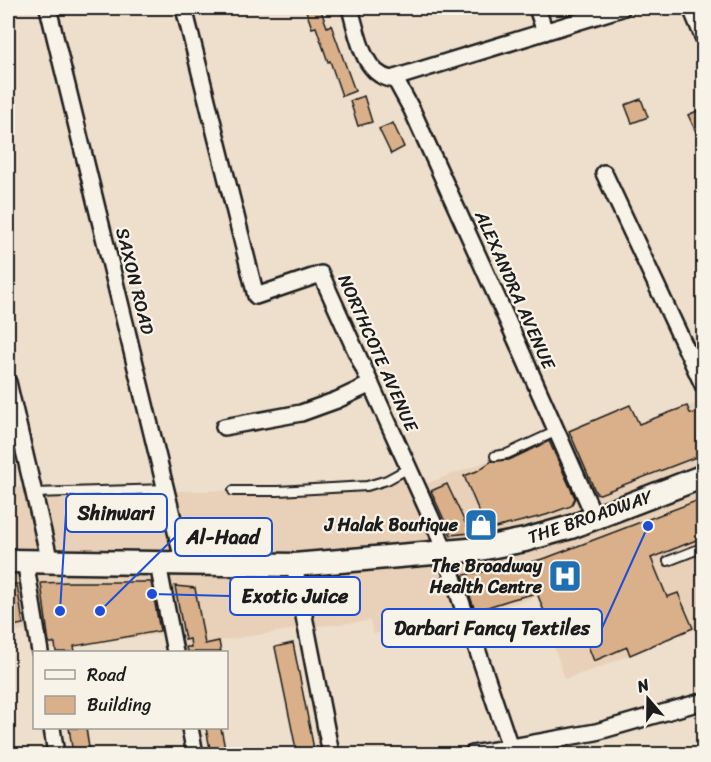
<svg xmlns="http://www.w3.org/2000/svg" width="711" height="762" viewBox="0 0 711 762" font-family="Sriracha,sans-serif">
  <rect width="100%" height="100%" fill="#eedfcc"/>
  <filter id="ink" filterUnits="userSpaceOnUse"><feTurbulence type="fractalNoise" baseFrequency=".0167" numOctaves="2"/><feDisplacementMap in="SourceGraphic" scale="12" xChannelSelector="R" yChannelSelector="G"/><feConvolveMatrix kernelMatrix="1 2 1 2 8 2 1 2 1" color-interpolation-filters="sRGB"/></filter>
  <g filter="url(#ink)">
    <path fill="#e8d1b8" d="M 703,401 L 703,624 L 601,667 L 565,679 L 537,597 L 475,615 L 373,634 L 370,621 L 309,627 L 174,648 L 171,633 L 40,650 L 38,630 L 8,632 L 8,488 L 34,486 L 37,492 L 291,490 L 379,483 L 407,470 L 417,487 L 569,431 L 630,405 L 639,424 Z"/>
    <path fill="#d9b08a" stroke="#1c1c1c" stroke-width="1.5" d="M 305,8 L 320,8 L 327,27 L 331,25 L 355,91 L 342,96 L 330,61 L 328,62 L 316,27 L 312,28 Z
      M 364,96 L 372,122 L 358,126 L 350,101 Z
      M 641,99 L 648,117 L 632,123 L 625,105 Z
      M 704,108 L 704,149 L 688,115 Z
      M 393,123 L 404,147 L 391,154 L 379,129 Z
      M 630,405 L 639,424 L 687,406 L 690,413 L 704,414 L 704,454 L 600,494 L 596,493 L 569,431 Z
      M 549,441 L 575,498 L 571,506 L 546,515 L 487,530 L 464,476 L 477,471 L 492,461 L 509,460 Z
      M 447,484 L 470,533 L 451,535 L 431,491 Z
      M 704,498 L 704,537 L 651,558 L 667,597 L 678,593 L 693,628 L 630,655 L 627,647 L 594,661 L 575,613 L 549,624 L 537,593 L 513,599 L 475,611 L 463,575 L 513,567 L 546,558 Z
      M 70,582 L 151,582 L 160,631 L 74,646 L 75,652 L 56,652 L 55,643 L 49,643 L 41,583 Z
      M 17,584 L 23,624 L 8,627 L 8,586 Z
      M 175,586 L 195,588 L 205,644 L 219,641 L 221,652 L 187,652 L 186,647 L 191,647 L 190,639 L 185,640 Z
      M 293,643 L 315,754 L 297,754 L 275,647 Z
      M 69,728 L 86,728 L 90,754 L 73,754 Z
      M 206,728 L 221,728 L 226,754 L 211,754 Z"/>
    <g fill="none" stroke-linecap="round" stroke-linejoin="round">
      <g stroke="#1c1c1c" stroke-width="12">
        <path id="lane" d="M 495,456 L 507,454 L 557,431
          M 233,491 L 278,491 L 367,486 L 387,480 L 409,468
          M 34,493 L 167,489
          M 668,561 L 704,547"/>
      </g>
      <g stroke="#1c1c1c" stroke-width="20">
        <path id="street" d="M 48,8 L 184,564
          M 184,8 L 256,296 L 321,274 L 438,533 L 510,747
          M 350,8 C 357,31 362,74 391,79 L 622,8
          M 537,8 L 545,32
          M 691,8 L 704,39
          M 395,79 L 412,110 L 518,344 L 595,518
          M 604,173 L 704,387
          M 8,382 L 50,562
          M 224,427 L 301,413 L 337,400 L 371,384
          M 25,560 L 40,652
          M 158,564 L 175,652
          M 294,565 L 331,754
          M 52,728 L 56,754
          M 190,728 L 195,754
          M 472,754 L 596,732 L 704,701"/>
      </g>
      <g stroke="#1c1c1c" stroke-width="27">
        <path id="primary" d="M 8,561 L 294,565 L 480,549 L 525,540 L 571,527 L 704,476"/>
      </g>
      <use href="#lane" stroke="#f7f3e8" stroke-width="8"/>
      <use href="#street" stroke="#f7f3e8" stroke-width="15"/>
      <use href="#primary" stroke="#f7f3e8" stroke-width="22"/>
    </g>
  </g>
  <defs>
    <g id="shop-square" transform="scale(1.725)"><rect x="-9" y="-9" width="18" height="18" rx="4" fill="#1f6fb2" stroke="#f7f3e8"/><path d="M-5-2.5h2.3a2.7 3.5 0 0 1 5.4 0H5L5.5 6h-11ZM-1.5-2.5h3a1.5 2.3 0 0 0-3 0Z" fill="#fff"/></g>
    <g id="hospital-square" transform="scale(1.725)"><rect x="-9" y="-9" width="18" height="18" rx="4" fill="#1f6fb2" stroke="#f7f3e8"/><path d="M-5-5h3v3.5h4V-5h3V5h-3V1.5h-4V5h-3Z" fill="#fff"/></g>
  </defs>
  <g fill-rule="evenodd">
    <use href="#shop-square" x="481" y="525"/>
    <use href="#hospital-square" x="565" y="576"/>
  </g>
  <g text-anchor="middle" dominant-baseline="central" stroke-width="4.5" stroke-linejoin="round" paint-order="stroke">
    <g font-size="18" fill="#1c1c1c" stroke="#f7f3e8">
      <text transform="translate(135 281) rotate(76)">SAXON ROAD</text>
      <text transform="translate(515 290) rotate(66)">ALEXANDRA AVENUE</text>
      <text transform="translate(378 353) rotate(66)">NORTHCOTE AVENUE</text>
      <text transform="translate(590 517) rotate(-19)">THE BROADWAY</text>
    </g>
    <g font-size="18" font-weight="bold" fill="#1c1c1c" stroke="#f7f3e8" text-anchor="end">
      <text x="458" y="525">J Halak Boutique</text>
      <text x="542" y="566">The Broadway<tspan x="542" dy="21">Health Centre</tspan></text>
    </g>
  </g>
  <path fill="none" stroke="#1d4ed8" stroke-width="2" d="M60 611L66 513M100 611L175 537M152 594L230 596M648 526L602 628"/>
  <g fill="#1d4ed8" stroke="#f7f3e8" stroke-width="2">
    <circle cx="60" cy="611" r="6"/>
    <circle cx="100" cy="611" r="6"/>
    <circle cx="152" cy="594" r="6"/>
    <circle cx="648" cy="526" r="6"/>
  </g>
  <g fill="#f7f3e8" stroke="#1d4ed8" stroke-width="2">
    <rect x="66" y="494" width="101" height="38" rx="6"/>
    <rect x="175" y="518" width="97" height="38" rx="6"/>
    <rect x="230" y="577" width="130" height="38" rx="6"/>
    <rect x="382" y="609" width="220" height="38" rx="6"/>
  </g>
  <g font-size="20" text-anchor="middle" font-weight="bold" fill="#1c1c1c">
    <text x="116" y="520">Shinwari</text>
    <text x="223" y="544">Al-Haad</text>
    <text x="295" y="603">Exotic Juice</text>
    <text x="492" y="635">Darbari Fancy Textiles</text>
  </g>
  <rect width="711" height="762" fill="none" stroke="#f7f3e8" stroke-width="30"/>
  <rect x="15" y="15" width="681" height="732" fill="none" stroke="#1c1c1c" stroke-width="2" filter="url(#ink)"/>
  <rect x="33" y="651" width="195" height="78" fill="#f7f3e8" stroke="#9f9d96" stroke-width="1.5"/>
  <rect x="45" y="670" width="30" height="9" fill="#f7f3e8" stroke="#9f9d96" stroke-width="1.5"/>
  <text x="87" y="681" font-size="18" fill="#1c1c1c">Road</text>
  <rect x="45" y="696" width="30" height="18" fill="#d9b08a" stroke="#9f9d96" stroke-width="1.5"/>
  <text x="87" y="711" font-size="18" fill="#1c1c1c">Building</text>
  <g transform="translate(648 699) rotate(340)" stroke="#f7f3e8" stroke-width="4.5" paint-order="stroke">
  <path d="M0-4.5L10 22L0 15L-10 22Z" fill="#1c1c1c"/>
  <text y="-9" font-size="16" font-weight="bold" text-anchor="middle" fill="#1c1c1c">N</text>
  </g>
</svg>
